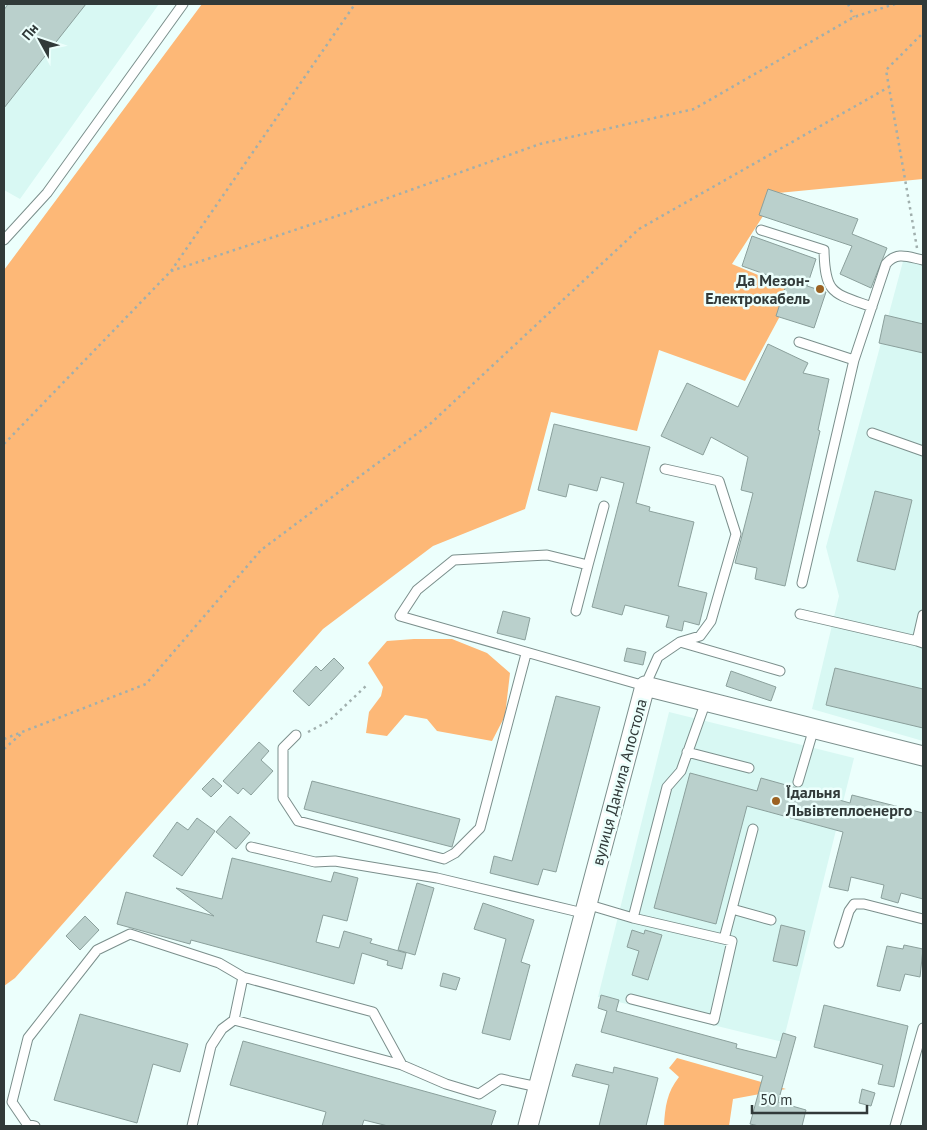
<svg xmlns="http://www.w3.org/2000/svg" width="927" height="1130" viewBox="0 0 927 1130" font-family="'PT Sans',sans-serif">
  <rect width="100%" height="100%" fill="#ecfffc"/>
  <path fill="#d8f8f3" d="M 4,4 L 159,4 L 20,199 L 4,190 Z
    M 905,254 L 923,261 L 923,741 L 812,709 L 839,596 L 826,547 Z
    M 669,712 L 854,758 L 783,1042 L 598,997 Z"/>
  <path fill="#fdb877" d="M 202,4 L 923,4 L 923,179 L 778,193 L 732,264 L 794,290 L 745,381 L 659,350 L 637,431 L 551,412 L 525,509 L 433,546 L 323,629 L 15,978 L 4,986 L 4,270 Z
    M 414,639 L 452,639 L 487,653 L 510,673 L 505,716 L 492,741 L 437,731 L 427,719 L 405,715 L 387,736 L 366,733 L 369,712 L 381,696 L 383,687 L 368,663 L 387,641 Z
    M 677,1058 L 786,1089 L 733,1099 L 729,1126 L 664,1126 C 665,1107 667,1092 679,1077 L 669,1068 Z"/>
  <path fill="#bad0cc" stroke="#8ba09c" d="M 8,4 L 86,4 L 4,108 L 4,10 Z
    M 768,189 L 858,219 L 852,234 L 887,248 L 871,288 L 840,274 L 852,246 L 759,215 Z
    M 752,236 L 816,259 L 807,286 L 826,292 L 814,328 L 776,316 L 787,282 L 742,266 Z
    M 885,315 L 923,324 L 923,353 L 879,343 Z
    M 768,344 L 808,363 L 803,373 L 829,379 L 818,430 L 820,431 L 785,586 L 755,579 L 757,568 L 735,563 L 753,493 L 741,490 L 748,457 L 711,437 L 703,455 L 661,436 L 687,383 L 738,407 Z
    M 554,424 L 650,447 L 636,503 L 650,507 L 649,511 L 694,522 L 678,586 L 707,593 L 699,625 L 684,621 L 682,631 L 666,627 L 669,616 L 625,605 L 622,615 L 592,607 L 624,483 L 601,477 L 597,491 L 569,484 L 566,497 L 538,490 Z
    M 875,491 L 912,500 L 895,570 L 857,561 Z
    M 503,611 L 530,618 L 525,640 L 497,633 Z
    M 627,648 L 646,652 L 643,665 L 624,661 Z
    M 334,658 L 344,668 L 309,706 L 293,691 L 316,666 L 321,671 Z
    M 835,668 L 923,689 L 923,728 L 826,705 Z
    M 731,671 L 776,687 L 771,701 L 726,686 Z
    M 556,696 L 600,707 L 556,872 L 543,869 L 538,885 L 490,873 L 494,856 L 512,861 Z
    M 259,742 L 269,751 L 261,760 L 273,771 L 251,795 L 243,788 L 238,794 L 223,781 Z
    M 690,773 L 757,791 L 761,778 L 850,803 L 852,795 L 923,813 L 923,899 L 901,893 L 898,903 L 881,898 L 884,885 L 851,877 L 848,891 L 829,887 L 843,832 L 747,806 L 716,924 L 654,908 Z
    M 213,778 L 222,786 L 211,797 L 202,789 Z
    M 312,781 L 460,819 L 452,847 L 304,809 Z
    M 230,816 L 250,833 L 236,849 L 216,832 Z
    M 197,818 L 215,831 L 182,876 L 153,856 L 177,822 L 188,830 Z
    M 232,858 L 331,882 L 334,872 L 358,878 L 347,921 L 323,915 L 316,942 L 339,948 L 344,931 L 372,939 L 370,943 L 406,953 L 402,969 L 387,965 L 388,961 L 362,953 L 354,984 L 191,940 L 190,944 L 117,924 L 126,892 L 214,916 L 176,888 L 222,899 Z
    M 417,883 L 434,888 L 415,955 L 398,950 Z
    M 483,903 L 534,920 L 521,962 L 530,965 L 510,1040 L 482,1033 L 506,939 L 474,929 Z
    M 85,916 L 99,930 L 80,950 L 66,936 Z
    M 781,925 L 805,931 L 797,966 L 773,961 Z
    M 632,930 L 644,934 L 645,930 L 662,935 L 648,980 L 632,975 L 639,951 L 627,947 Z
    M 904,945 L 923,949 L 920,977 L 905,974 L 900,991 L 877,986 L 887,946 L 903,949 Z
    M 443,973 L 460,978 L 456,990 L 440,986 Z
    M 601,995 L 619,1000 L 616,1011 L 737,1044 L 736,1048 L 776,1058 L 783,1033 L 796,1037 L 778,1102 L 806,1110 L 802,1126 L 759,1126 L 750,1124 L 763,1076 L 601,1032 L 607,1011 L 598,1008 Z
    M 824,1005 L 908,1026 L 894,1087 L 878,1084 L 883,1065 L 814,1047 Z
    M 80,1014 L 188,1044 L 180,1072 L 153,1064 L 137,1123 L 54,1100 Z
    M 243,1041 L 496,1111 L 491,1126 L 388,1126 L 364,1120 L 362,1126 L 322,1126 L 326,1112 L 230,1085 Z
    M 576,1064 L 613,1073 L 614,1067 L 658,1078 L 646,1126 L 599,1126 L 609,1085 L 572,1076 Z
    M 862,1089 L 875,1093 L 871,1106 L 859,1103 Z"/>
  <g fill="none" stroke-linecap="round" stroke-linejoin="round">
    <g stroke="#7b8f8c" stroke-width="11">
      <path id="lane" d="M 761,230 L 824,250 C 825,295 833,293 872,307
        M 4,240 L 47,193 L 183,4
        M 799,342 L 854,360
        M 872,433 L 923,451
        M 588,565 L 604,506
        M 802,583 L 854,360 L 886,264 C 897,251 908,257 923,260
        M 576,611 L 588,565 L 547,555 L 454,560 L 417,590 L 400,616 L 645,686 L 658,657 L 680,642 L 700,636 L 711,621 L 736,534 L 719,481 L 665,469
        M 800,614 L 917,641
        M 923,615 L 917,641 L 923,643
        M 680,642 L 780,671
        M 296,735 L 283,748 L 283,798 L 298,821 L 444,859 L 455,853 L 480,828 L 526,654
        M 687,752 L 749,768
        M 798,782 L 814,728
        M 251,847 L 315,862 L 335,861 L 437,878 L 583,913
        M 586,904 L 633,918
        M 732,909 L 771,920
        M 724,939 L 753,829
        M 839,943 L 849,911 L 854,904 L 864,904 L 923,919
        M 243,977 L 373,1012 L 402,1065
        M 631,999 L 714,1020 L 732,941 L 633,918 L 667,787 L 681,771 L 706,701
        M 35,1126 L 27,1124 L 12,1102 L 28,1038 L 97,950 L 130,934 L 219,963 L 243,977 L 234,1020
        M 192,1126 L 211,1046 L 222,1029 L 234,1020 L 402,1065 L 446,1084 L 479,1094 L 501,1079 L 538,1087
        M 895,1126 L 923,1028"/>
    </g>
    <g stroke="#7b8f8c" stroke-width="21">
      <path id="street" d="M 528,1126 L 645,686 L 923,756"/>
    </g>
    <path stroke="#a0afad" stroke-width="2.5" stroke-dasharray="2.5 4" stroke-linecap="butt" d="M 848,4 L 854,17
      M 917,248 L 886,70 L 923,33
      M 171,271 L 343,214 L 540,144 L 694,109 L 854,17 L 895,4
      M 4,444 L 171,271 L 355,4
      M 308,732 L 329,721 L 368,684
      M 4,739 L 146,684 L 261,550 L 430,424 L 639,229 L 889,87
      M 4,749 L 21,734"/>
    <use href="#lane" stroke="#fff" stroke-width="9"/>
    <use href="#street" stroke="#fff" stroke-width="19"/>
  </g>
  <g fill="#9c6222" stroke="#ecfffc" stroke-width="2">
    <circle cx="820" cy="289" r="5"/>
    <circle cx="776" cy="801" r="5"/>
  </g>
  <g text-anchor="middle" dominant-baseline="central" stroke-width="5" stroke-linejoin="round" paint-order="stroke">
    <g font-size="16" font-weight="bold" fill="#313a39" stroke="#ecfffc" text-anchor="end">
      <text x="810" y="280">Да Мезон-<tspan x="810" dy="18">Електрокабель</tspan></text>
      <text x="786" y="792" text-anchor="start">Їдальня<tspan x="786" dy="18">Львівтеплоенерго</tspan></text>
    </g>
    <g font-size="16" fill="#313a39" stroke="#ecfffc">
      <text transform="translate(619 782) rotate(-75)">вулиця Данила Апостола</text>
    </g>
  </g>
  <rect width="927" height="1130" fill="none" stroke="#313a39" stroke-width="10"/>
  <g transform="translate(40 40) rotate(310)" stroke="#ecfffc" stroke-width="4" paint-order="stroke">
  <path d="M0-4L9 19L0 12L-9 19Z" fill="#313a39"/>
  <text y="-8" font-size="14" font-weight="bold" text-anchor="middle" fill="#313a39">Пн</text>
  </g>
  <path d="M752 1105v8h115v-8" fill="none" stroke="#313a39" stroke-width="2.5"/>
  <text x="760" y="1105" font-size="15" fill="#313a39" stroke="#ecfffc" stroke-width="4" paint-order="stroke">50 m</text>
</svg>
